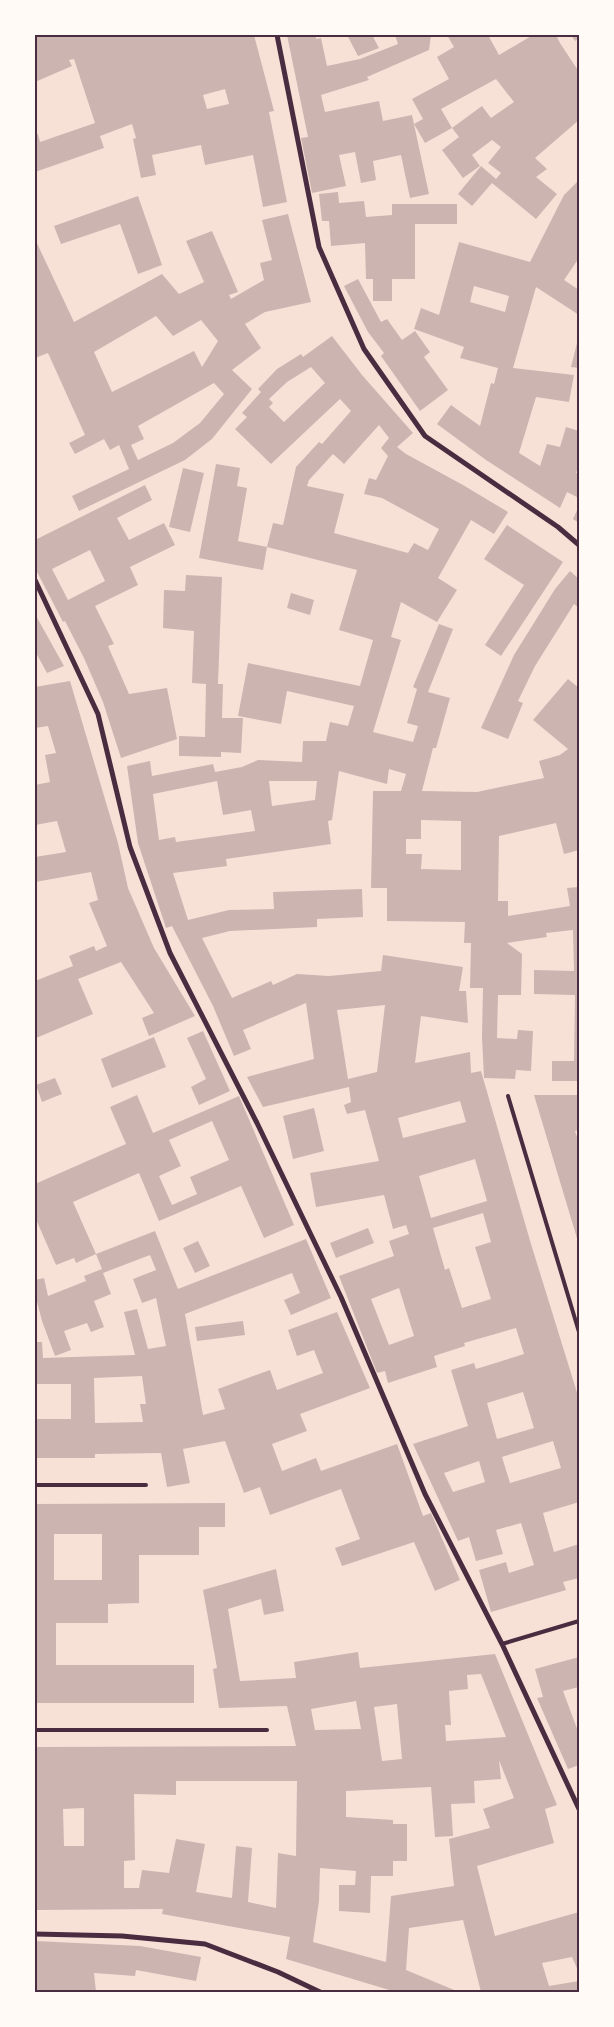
<svg xmlns="http://www.w3.org/2000/svg" width="614" height="2027" viewBox="0 0 614 2027" font-family="Rubik,sans-serif">
  <rect width="100%" height="100%" fill="#f7e1d7"/>
  <path fill="#ccb4b1" fill-rule="evenodd" d="M 35,35 L 254,35 L 274,111 L 269,112 L 287,202 L 263,207 L 253,155 L 205,165 L 201,145 L 152,155 L 156,175 L 141,178 L 133,139 L 136,138 L 132,124 L 100,136 L 104,148 L 35,172 L 35,135 L 38,134 L 40,142 L 95,123 L 74,59 L 69,60 L 72,66 L 35,82 ZM 225,89 L 229,104 L 207,109 L 203,95 Z
    M 287,35 L 316,35 L 316,39 L 321,38 L 327,66 L 360,59 L 398,44 L 395,35 L 431,35 L 429,50 L 367,77 L 369,80 L 321,95 L 325,112 L 379,101 L 383,121 L 412,115 L 429,194 L 410,198 L 401,155 L 373,161 L 376,180 L 361,183 L 355,152 L 339,155 L 346,186 L 312,193 L 301,138 L 308,137 Z
    M 347,35 L 372,35 L 379,48 L 358,56 Z
    M 447,35 L 488,35 L 499,55 L 533,35 L 559,35 L 557,37 L 560,43 L 579,72 L 579,120 L 535,158 L 547,169 L 536,177 L 557,194 L 536,219 L 492,183 L 472,206 L 458,194 L 481,166 L 496,179 L 501,173 L 488,163 L 501,147 L 492,140 L 472,155 L 480,166 L 463,178 L 442,150 L 459,137 L 452,128 L 482,106 L 491,118 L 514,102 L 496,79 L 441,109 L 452,128 L 425,143 L 414,124 L 423,119 L 412,99 L 449,79 L 437,57 L 454,47 Z
    M 571,35 L 579,35 L 579,38 L 575,41 Z
    M 579,180 L 579,258 L 564,280 L 579,290 L 579,315 L 536,287 L 513,368 L 574,375 L 569,402 L 536,397 L 519,453 L 540,466 L 547,444 L 560,447 L 566,427 L 579,431 L 579,464 L 576,473 L 579,474 L 579,498 L 567,492 L 560,508 L 486,460 L 437,424 L 451,405 L 480,426 L 491,383 L 494,384 L 498,368 L 460,358 L 464,347 L 414,329 L 421,308 L 439,315 L 459,242 L 530,262 L 564,195 ZM 474,286 L 509,296 L 505,312 L 470,302 Z
    M 338,192 L 339,203 L 364,201 L 366,217 L 392,215 L 392,204 L 457,204 L 457,224 L 415,224 L 415,279 L 392,279 L 392,301 L 373,301 L 373,279 L 366,279 L 365,243 L 331,246 L 329,221 L 322,221 L 319,194 Z
    M 138,196 L 162,265 L 138,274 L 120,224 L 61,244 L 54,226 Z
    M 288,214 L 311,302 L 265,312 L 245,324 L 261,348 L 232,370 L 252,389 L 212,439 L 185,460 L 79,511 L 72,496 L 129,469 L 119,445 L 110,450 L 104,439 L 75,454 L 69,443 L 85,435 L 48,353 L 35,358 L 35,239 L 74,322 L 162,274 L 179,294 L 204,282 L 186,241 L 212,231 L 238,292 L 229,295 L 231,299 L 264,280 L 260,263 L 272,260 L 262,220 ZM 156,316 L 173,336 L 201,320 L 218,341 L 202,367 L 194,351 L 112,392 L 94,352 ZM 214,383 L 224,394 L 200,423 L 173,443 L 138,460 L 131,445 L 144,439 L 138,426 Z
    M 358,279 L 381,322 L 387,319 L 402,340 L 415,331 L 430,352 L 424,357 L 448,390 L 420,411 L 381,356 L 384,353 L 368,332 L 344,286 Z
    M 579,335 L 579,368 L 571,367 Z
    M 332,336 L 362,375 L 413,433 L 397,447 L 406,454 L 463,485 L 508,512 L 494,534 L 471,520 L 438,578 L 457,590 L 437,622 L 401,602 L 391,637 L 401,640 L 373,732 L 413,742 L 418,726 L 407,723 L 417,689 L 413,687 L 439,624 L 453,629 L 428,692 L 450,698 L 436,748 L 433,748 L 422,791 L 477,792 L 544,778 L 539,761 L 560,755 L 568,749 L 533,720 L 568,679 L 579,688 L 579,850 L 564,854 L 556,823 L 499,836 L 498,901 L 508,901 L 508,916 L 570,906 L 567,888 L 579,887 L 579,1081 L 552,1081 L 552,1061 L 574,1061 L 575,995 L 534,994 L 534,970 L 574,971 L 573,930 L 546,933 L 547,937 L 507,943 L 522,954 L 521,995 L 498,995 L 497,1038 L 517,1039 L 518,1030 L 533,1031 L 531,1071 L 516,1070 L 515,1079 L 484,1078 L 482,1037 L 483,988 L 470,988 L 471,943 L 464,943 L 465,922 L 387,921 L 387,888 L 371,888 L 373,791 L 401,791 L 406,774 L 389,769 L 387,784 L 339,771 L 332,820 L 328,821 L 331,844 L 226,859 L 227,866 L 173,873 L 188,920 L 229,910 L 274,909 L 273,892 L 362,889 L 363,917 L 317,919 L 317,927 L 230,931 L 202,938 L 232,998 L 271,981 L 273,985 L 297,974 L 329,976 L 381,971 L 383,955 L 463,967 L 459,991 L 466,991 L 468,1023 L 421,1016 L 415,1063 L 470,1052 L 471,1073 L 481,1071 L 531,1244 L 579,1399 L 579,1502 L 543,1513 L 554,1552 L 579,1544 L 579,1578 L 563,1582 L 566,1590 L 491,1612 L 479,1570 L 506,1562 L 509,1573 L 534,1565 L 521,1523 L 496,1530 L 503,1554 L 476,1561 L 469,1537 L 458,1541 L 413,1444 L 468,1426 L 451,1370 L 474,1363 L 476,1369 L 524,1354 L 516,1328 L 464,1343 L 465,1346 L 434,1356 L 437,1367 L 388,1383 L 385,1371 L 377,1373 L 339,1276 L 394,1256 L 389,1241 L 409,1234 L 406,1225 L 393,1229 L 384,1195 L 316,1207 L 310,1173 L 379,1161 L 365,1110 L 347,1114 L 344,1105 L 351,1102 L 349,1087 L 263,1107 L 247,1077 L 314,1059 L 306,1003 L 243,1030 L 251,1049 L 234,1056 L 213,1006 L 172,926 L 166,928 L 138,843 L 127,766 L 150,761 L 152,776 L 213,764 L 215,772 L 242,767 L 258,760 L 302,762 L 303,741 L 326,741 L 330,722 L 348,726 L 354,706 L 287,691 L 281,724 L 238,716 L 248,663 L 360,686 L 373,640 L 339,630 L 357,570 L 267,547 L 273,523 L 283,525 L 296,467 L 319,442 L 322,444 L 351,411 L 340,399 L 271,464 L 235,429 L 247,417 L 242,413 L 261,392 L 258,389 L 277,369 L 301,354 L 303,357 ZM 311,367 L 325,383 L 284,422 L 269,407 L 273,403 L 269,399 L 287,382 ZM 379,425 L 389,438 L 381,448 L 388,456 L 376,480 L 369,478 L 364,494 L 382,498 L 439,529 L 428,550 L 414,543 L 408,553 L 334,533 L 344,494 L 307,486 L 309,480 L 333,454 L 344,464 ZM 217,781 L 223,815 L 251,810 L 255,831 L 176,842 L 175,837 L 159,840 L 153,794 ZM 269,781 L 317,781 L 315,800 L 272,806 ZM 421,820 L 461,821 L 461,870 L 421,869 L 422,854 L 406,854 L 406,839 L 421,839 ZM 385,1005 L 377,1072 L 348,1079 L 337,1010 ZM 460,1101 L 466,1122 L 403,1138 L 398,1118 ZM 475,1159 L 487,1201 L 431,1218 L 419,1176 ZM 483,1213 L 491,1242 L 475,1247 L 491,1299 L 462,1308 L 449,1268 L 445,1270 L 433,1228 ZM 399,1288 L 414,1336 L 389,1345 L 371,1299 ZM 523,1392 L 534,1428 L 497,1439 L 487,1403 ZM 553,1441 L 561,1468 L 510,1483 L 502,1457 ZM 479,1461 L 485,1482 L 453,1492 L 444,1473 Z
    M 216,464 L 240,468 L 237,486 L 247,488 L 238,541 L 267,547 L 263,570 L 199,558 Z
    M 183,468 L 204,473 L 190,532 L 169,527 Z
    M 145,485 L 152,500 L 117,518 L 129,540 L 164,523 L 175,545 L 130,567 L 138,585 L 95,606 L 114,644 L 108,646 L 129,694 L 167,688 L 177,739 L 121,758 L 103,702 L 84,658 L 65,621 L 63,622 L 35,568 L 35,540 ZM 90,550 L 105,581 L 68,600 L 52,569 Z
    M 579,506 L 579,523 L 573,519 Z
    M 507,525 L 563,562 L 501,656 L 485,645 L 524,585 L 484,559 Z
    M 570,571 L 579,579 L 579,608 L 574,604 L 535,666 L 518,701 L 523,703 L 508,739 L 481,728 L 514,655 L 555,589 Z
    M 186,575 L 222,577 L 218,684 L 223,684 L 222,718 L 243,718 L 241,753 L 221,752 L 221,757 L 179,756 L 179,736 L 205,737 L 206,684 L 192,683 L 194,631 L 163,628 L 164,590 L 185,591 Z
    M 291,593 L 314,600 L 310,615 L 287,608 Z
    M 35,614 L 64,666 L 47,673 L 35,651 Z
    M 70,681 L 118,843 L 128,888 L 154,948 L 195,1016 L 149,1036 L 142,1018 L 154,1013 L 121,962 L 78,979 L 93,1014 L 36,1038 L 35,1035 L 35,981 L 73,966 L 69,956 L 94,946 L 96,951 L 107,946 L 89,903 L 98,900 L 91,872 L 35,882 L 35,857 L 66,852 L 57,821 L 35,825 L 35,785 L 50,782 L 45,755 L 56,753 L 48,726 L 35,728 L 35,687 Z
    M 203,1031 L 230,1091 L 199,1105 L 191,1087 L 206,1079 L 187,1038 Z
    M 154,1037 L 166,1067 L 112,1088 L 101,1059 Z
    M 55,1078 L 62,1094 L 42,1102 L 36,1085 Z
    M 137,1095 L 153,1133 L 239,1096 L 294,1225 L 264,1238 L 241,1186 L 159,1221 L 139,1173 L 73,1202 L 96,1254 L 155,1231 L 178,1289 L 306,1239 L 331,1298 L 291,1315 L 284,1300 L 300,1293 L 292,1273 L 185,1314 L 203,1415 L 225,1409 L 218,1389 L 270,1370 L 277,1390 L 323,1373 L 314,1350 L 297,1356 L 288,1330 L 337,1312 L 370,1388 L 300,1414 L 307,1431 L 272,1444 L 282,1471 L 316,1458 L 321,1471 L 397,1444 L 423,1516 L 431,1513 L 460,1580 L 435,1591 L 414,1542 L 342,1566 L 335,1548 L 360,1539 L 341,1489 L 270,1515 L 260,1487 L 244,1493 L 225,1441 L 183,1449 L 190,1483 L 167,1487 L 161,1453 L 95,1454 L 95,1458 L 35,1458 L 35,1419 L 71,1419 L 71,1384 L 35,1384 L 35,1342 L 42,1342 L 43,1358 L 135,1355 L 124,1312 L 137,1309 L 148,1349 L 166,1346 L 156,1298 L 142,1303 L 133,1279 L 156,1270 L 150,1255 L 103,1273 L 111,1294 L 94,1301 L 104,1327 L 91,1332 L 87,1323 L 64,1331 L 71,1350 L 55,1356 L 42,1321 L 35,1294 L 35,1280 L 44,1278 L 48,1296 L 86,1281 L 84,1276 L 102,1269 L 96,1254 L 76,1263 L 74,1258 L 56,1265 L 35,1217 L 35,1184 L 126,1144 L 110,1107 ZM 212,1121 L 229,1160 L 190,1177 L 197,1194 L 172,1205 L 159,1176 L 181,1166 L 169,1140 ZM 142,1376 L 146,1404 L 140,1404 L 143,1422 L 95,1423 L 94,1378 Z
    M 534,1095 L 579,1095 L 579,1130 L 575,1131 L 579,1143 L 579,1245 Z
    M 314,1108 L 324,1151 L 293,1159 L 283,1116 Z
    M 368,1228 L 374,1243 L 336,1258 L 330,1243 Z
    M 198,1241 L 210,1266 L 195,1273 L 183,1248 Z
    M 243,1321 L 245,1335 L 197,1341 L 195,1327 Z
    M 225,1503 L 225,1527 L 199,1527 L 199,1555 L 139,1555 L 139,1603 L 108,1604 L 108,1623 L 56,1623 L 56,1665 L 194,1665 L 194,1703 L 35,1703 L 35,1504 ZM 54,1534 L 102,1534 L 102,1580 L 54,1580 Z
    M 276,1569 L 284,1611 L 264,1615 L 261,1599 L 228,1609 L 240,1681 L 296,1678 L 294,1662 L 358,1652 L 360,1668 L 495,1654 L 557,1805 L 545,1809 L 554,1843 L 477,1866 L 495,1936 L 579,1912 L 579,1973 L 572,1957 L 542,1963 L 549,1986 L 579,1981 L 579,1992 L 481,1992 L 463,1920 L 409,1928 L 406,1970 L 459,1992 L 396,1992 L 286,1959 L 290,1937 L 162,1914 L 163,1909 L 35,1910 L 35,1747 L 296,1746 L 287,1706 L 219,1708 L 213,1669 L 217,1668 L 203,1590 ZM 481,1674 L 506,1737 L 446,1741 L 445,1725 L 451,1725 L 449,1691 L 468,1689 L 467,1675 ZM 356,1701 L 361,1729 L 315,1730 L 311,1709 ZM 397,1704 L 402,1759 L 382,1761 L 374,1707 ZM 499,1760 L 514,1798 L 483,1809 L 490,1828 L 449,1839 L 454,1886 L 391,1896 L 386,1962 L 313,1942 L 319,1901 L 320,1868 L 356,1871 L 355,1885 L 339,1885 L 339,1911 L 370,1913 L 371,1876 L 393,1876 L 393,1861 L 407,1861 L 407,1824 L 393,1824 L 393,1820 L 346,1817 L 346,1791 L 431,1787 L 435,1837 L 453,1836 L 451,1804 L 475,1803 L 474,1781 L 501,1779 ZM 176,1781 L 297,1781 L 296,1856 L 278,1853 L 276,1908 L 248,1902 L 252,1848 L 236,1846 L 232,1898 L 196,1892 L 205,1844 L 176,1839 L 169,1873 L 142,1870 L 139,1888 L 124,1888 L 124,1861 L 135,1860 L 134,1794 L 176,1795 ZM 84,1808 L 84,1846 L 64,1846 L 63,1809 Z
    M 579,1657 L 579,1687 L 563,1691 L 579,1734 L 579,1765 L 568,1769 L 537,1698 L 543,1697 L 535,1669 Z
    M 35,1941 L 140,1946 L 201,1957 L 196,1981 L 136,1970 L 135,1976 L 94,1973 L 96,1992 L 35,1992 Z"/>
  <g fill="none" stroke-linecap="round" stroke-linejoin="round">
    <path stroke="#4a2c40" stroke-width="4" d="M 508,1096 L 579,1332
      M 35,1485 L 146,1485
      M 502,1644 L 579,1621
      M 35,1730 L 267,1730"/>
    <path stroke="#4a2c40" stroke-width="5" d="M 277,35 L 319,247 L 364,349 L 425,436 L 558,527 L 579,545
      M 35,580 L 98,714 L 130,847 L 170,953 L 257,1123 L 341,1297 L 425,1494 L 502,1644 L 579,1809
      M 35,1934 L 122,1936 L 205,1944 L 278,1972 L 320,1992"/>
  </g>
  <rect width="614" height="2027" fill="none" stroke="#fffaf5" stroke-width="72"/>
  <rect x="36" y="36" width="542" height="1955" fill="none" stroke="#4a2c40" stroke-width="2"/>
</svg>
